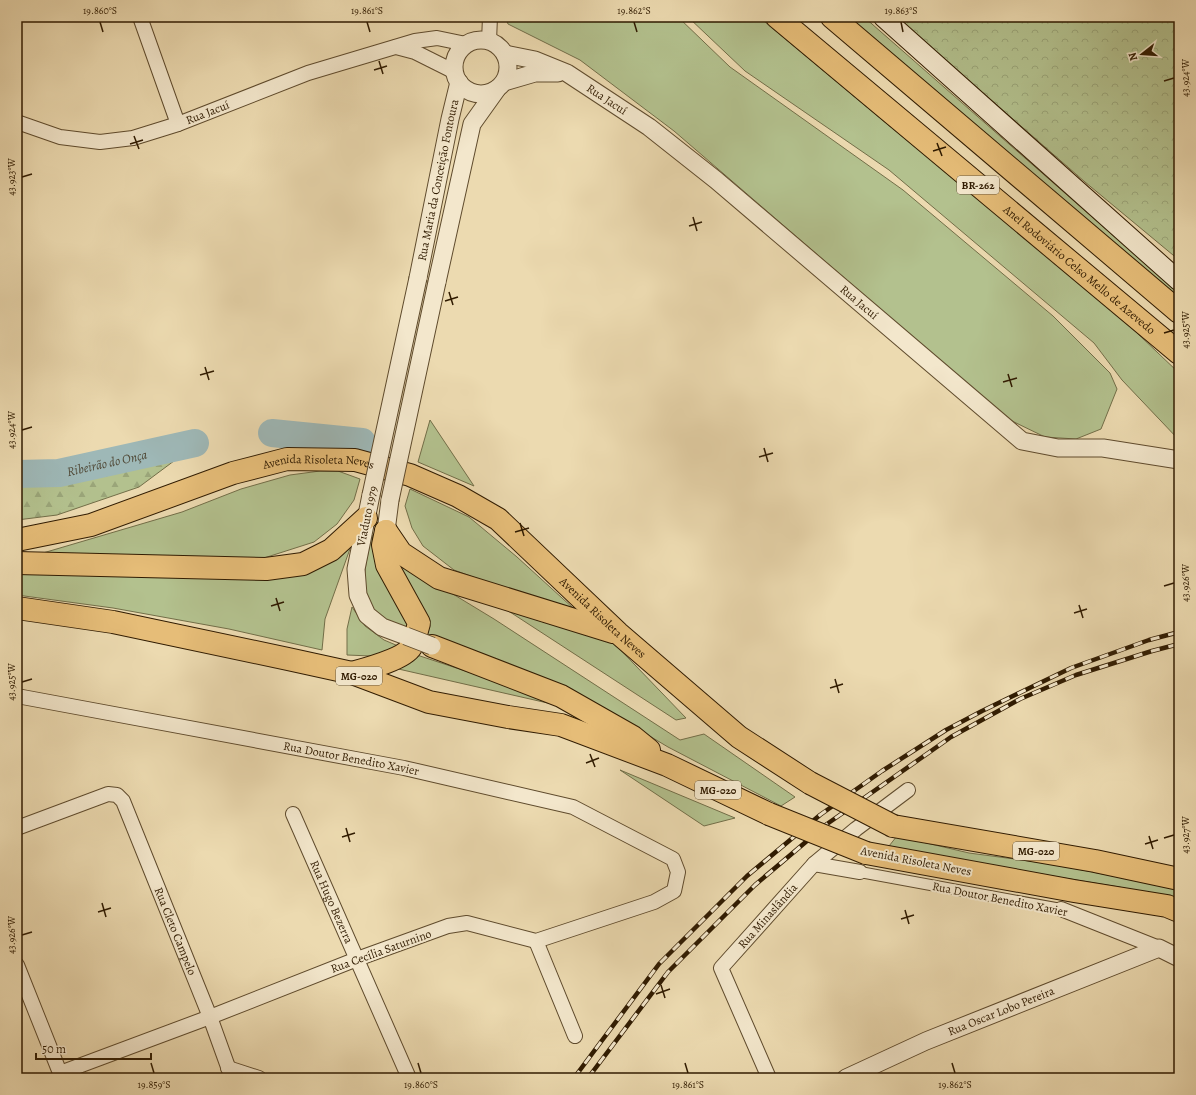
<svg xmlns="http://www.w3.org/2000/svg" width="1196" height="1095" viewBox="0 0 1196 1095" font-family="Alegreya,serif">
  <defs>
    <pattern id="forest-firs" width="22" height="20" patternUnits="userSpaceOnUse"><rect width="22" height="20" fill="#b3c18e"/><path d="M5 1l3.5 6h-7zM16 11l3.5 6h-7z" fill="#9aa579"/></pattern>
    <pattern id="park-crowns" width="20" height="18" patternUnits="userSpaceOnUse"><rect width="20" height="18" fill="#b3c18e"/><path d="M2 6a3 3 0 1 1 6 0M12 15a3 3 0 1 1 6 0" fill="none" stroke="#9aa579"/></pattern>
  </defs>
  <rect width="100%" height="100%" fill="#ecdab0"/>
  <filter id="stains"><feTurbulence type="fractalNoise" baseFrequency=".005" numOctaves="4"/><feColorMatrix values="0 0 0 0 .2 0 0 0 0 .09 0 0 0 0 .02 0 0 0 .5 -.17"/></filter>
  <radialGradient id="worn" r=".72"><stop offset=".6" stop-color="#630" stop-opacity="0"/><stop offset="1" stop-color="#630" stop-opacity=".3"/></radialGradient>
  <path fill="#b3c18e" stroke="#726e48" d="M 505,17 L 678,17 L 730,67 L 903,190 L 1053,316 L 1110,373 L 1117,389 L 1101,429 L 1076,439 L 1045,437 L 1012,421 L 950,369 L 674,131 L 580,60 L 508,24 Z
    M 688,17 L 759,17 L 886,123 L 1093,291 L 1179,373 L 1179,440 L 1122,380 L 1094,343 L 889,170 L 745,71 Z
    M 841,17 L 864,17 L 1179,293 L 1179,305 Z
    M 430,420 L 474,486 L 418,462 Z
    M 320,471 L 338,471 L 360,479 L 354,500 L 337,524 L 314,542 L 264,558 L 26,558 L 182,512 L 241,489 L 290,475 Z
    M 410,489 L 469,517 L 517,557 L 584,618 L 454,570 L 423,546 L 412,528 L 405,506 Z
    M 372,535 L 378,565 L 413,625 L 408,631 C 400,627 390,624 383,619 C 354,597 366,565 372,535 Z
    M 351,546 L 325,619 L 322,650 L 229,629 L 113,608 L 17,595 L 17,571 L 223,573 Z
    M 392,557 L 494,619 L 680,740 L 704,734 L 795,797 L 781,806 L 668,747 L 574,691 L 425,637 Z
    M 490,599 L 610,639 L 686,718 L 676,720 Z
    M 352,607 L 365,626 L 384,640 L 403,648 L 371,656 L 347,655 L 347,629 Z
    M 414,654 L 523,690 L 552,704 L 394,668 Z
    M 620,770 L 735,818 L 704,826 Z
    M 897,836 L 969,853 L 1052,864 L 1179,889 L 1179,900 L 1119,887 L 1003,868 L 889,846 Z"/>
  <path fill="url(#forest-firs)" stroke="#726e48" d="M 186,452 L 139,487 L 57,515 L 17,520 L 17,479 L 54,479 Z"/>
  <path fill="url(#park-crowns)" stroke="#726e48" d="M 896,17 L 1179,17 L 1179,260 L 1085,182 Z"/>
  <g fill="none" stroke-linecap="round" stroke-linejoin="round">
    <g stroke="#9eb8b7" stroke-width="28">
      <path d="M 272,433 L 362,442"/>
      <path id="s1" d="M 17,474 L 59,473 L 195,443"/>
    </g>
    <g stroke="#5f4b2d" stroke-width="12">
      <path id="pedestrian" d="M 860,872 L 1061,909"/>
    </g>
    <g stroke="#5f4b2d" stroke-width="16">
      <g id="minor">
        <path d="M 140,17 L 178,124"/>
        <path d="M 489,41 L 490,17"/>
        <path d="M 396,47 L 415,52 L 455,72"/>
        <path id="s2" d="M 17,122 L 60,137 L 100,142 L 133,138 L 178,124 L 308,73 L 415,41 L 437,38 L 466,44"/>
        <path id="s3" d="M 17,696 L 404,768 L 573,807 L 673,859 L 678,872 L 674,891 L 654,902 L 536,941 L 467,923 L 448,926 L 357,959 L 210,1017 L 60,1073"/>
        <path id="s4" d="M 293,814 L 409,1078"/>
        <path id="s5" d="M 17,828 L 108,794 L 117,795 L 123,801 L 210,1017 L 232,1078"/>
        <path d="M 814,864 L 860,872"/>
        <path d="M 1061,909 L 1159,948"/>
        <path d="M 536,941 L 575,1036"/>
        <path d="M 17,965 L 62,1078"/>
        <path d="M 228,1068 L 259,1078"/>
        <path id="s6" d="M 769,1078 L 721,968 L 814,864 L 856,829 L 908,790"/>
      </g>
    </g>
    <g stroke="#5f4b2d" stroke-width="19">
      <g id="tertiary">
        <circle cx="481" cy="67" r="27"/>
        <path id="s7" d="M 505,54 L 535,60 L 567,73 L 649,127 L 716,180 L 1022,441 L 1058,448 L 1103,448 L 1179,460"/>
        <path d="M 504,82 L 535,73 L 558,73"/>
        <path id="s8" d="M 418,278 L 450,119 L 459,82"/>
        <path d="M 437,282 L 472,124 L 497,89"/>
        <path d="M 371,495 L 356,569 L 358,595 L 367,615 L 382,627 L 406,636"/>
        <path d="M 386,531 L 390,500"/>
        <path id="s9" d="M 846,1078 L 926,1041 L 1159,948 L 1179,958"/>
      </g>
    </g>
    <g stroke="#301b01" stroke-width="21">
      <path id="secondary" d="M 883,17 L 1179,281"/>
    </g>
    <g stroke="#301b01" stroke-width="24">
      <g id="trunk">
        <path d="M 386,531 L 401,553 L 439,578 L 613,632"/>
        <path id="s10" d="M 17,540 L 91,525 L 233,473 L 287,459 L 355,460 L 410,475 L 458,496 L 498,519 L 618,633 L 739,737 L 810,783"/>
        <path d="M 17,563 L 266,569 L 303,564 L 331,550 L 366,518"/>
        <path d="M 17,608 L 113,622 L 288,659 L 352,673 L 429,702 L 508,717 L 561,725 L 667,765 L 769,814"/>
        <path d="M 432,646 L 561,696 L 633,737 L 649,750"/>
        <path d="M 352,673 C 366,669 404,659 411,647 C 415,640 417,631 419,623 L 387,565 L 383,545 L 386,531"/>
        <path d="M 893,826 L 1095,861 L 1179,879"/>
        <path d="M 866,853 L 1074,891 L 1167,906 L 1179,911"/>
      </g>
    </g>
    <g stroke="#301b01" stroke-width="24">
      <g id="motorway">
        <path id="s11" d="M 777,17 L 1179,353"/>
        <path d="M 832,17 L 1179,312"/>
      </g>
    </g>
    <use href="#pedestrian" stroke="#f3e7cc" stroke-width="10"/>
    <use href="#minor" stroke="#f3e7cc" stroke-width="14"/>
    <use href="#tertiary" stroke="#f3e7cc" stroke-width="17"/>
    <use href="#secondary" stroke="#f3e7cc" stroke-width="19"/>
    <use href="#trunk" stroke="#e6bd78" stroke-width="22"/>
    <use href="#motorway" stroke="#e6bd78" stroke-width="22"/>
    <g stroke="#301b01" stroke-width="4.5">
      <path id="rail" d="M 574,1078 L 659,964 L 747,876 L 820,815 L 882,771 L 946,730 L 982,711 L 1071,668 L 1149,640 L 1179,632
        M 588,1078 L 668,972 L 755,885 L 827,824 L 951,737 L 1020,699 L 1076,675 L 1152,651 L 1179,644"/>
    </g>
    <use href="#rail" stroke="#f3e7cc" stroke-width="3" stroke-dasharray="9" stroke-linecap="butt"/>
    <g stroke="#5f4b2d" stroke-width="19" stroke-linecap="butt">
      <path id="tertiary-bridge" d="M 371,495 L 418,278
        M 390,500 L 437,282
        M 406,636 L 432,646"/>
    </g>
    <g stroke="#301b01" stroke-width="24" stroke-linecap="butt">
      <path id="trunk-bridge" d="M 810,783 L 893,826
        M 769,814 L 866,853"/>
    </g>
    <use href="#tertiary-bridge" stroke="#f3e7cc" stroke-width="17"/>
    <use href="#trunk-bridge" stroke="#e6bd78" stroke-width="22"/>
  </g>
  <path fill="none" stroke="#301b01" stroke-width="1.5" d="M 100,22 L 103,32M 367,22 L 370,32M 634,22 L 637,32M 901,22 L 903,32M 379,61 L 383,74M 374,70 L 387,66M 1164,81 L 1174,78M 134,136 L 139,149M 937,143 L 942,156M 130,144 L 143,140M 933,151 L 946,147M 22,177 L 32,174M 693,217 L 697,231M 689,226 L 702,222M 449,292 L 453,305M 445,301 L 458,297M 1164,333 L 1174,330M 205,367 L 209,380M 1008,374 L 1012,387M 200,375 L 214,371M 1003,382 L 1017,378M 22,430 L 32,427M 764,448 L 768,462M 759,457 L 773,453M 520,523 L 524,536M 515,532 L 529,528M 1164,586 L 1174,583M 276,598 L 280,611M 1079,605 L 1083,618M 271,606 L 284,602M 1074,613 L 1087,609M 835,679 L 839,693M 22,682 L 32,679M 830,688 L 843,684M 590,754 L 595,767M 586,763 L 599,758M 346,828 L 350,842M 1149,836 L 1153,849M 342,837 L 355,833M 1164,838 L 1174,835M 1145,844 L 1158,840M 102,903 L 106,917M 905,910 L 909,924M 98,912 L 111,908M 901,919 L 914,915M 22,935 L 32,932M 661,985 L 665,998M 656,994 L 670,989M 151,1063 L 154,1073M 418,1063 L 421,1073M 685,1063 L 688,1073M 952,1063 L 955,1073"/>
  <g text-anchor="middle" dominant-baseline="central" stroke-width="4" stroke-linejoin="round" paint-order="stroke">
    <g fill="#f3e7cc" stroke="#6a583e" stroke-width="1">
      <rect x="957" y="176" width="42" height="18" rx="3"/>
      <rect x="336" y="667" width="46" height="18" rx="3"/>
      <rect x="695" y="781" width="46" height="18" rx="3"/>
      <rect x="1013" y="842" width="46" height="18" rx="3"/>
    </g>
    <g font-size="11" font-weight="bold" fill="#301b01">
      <text x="978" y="185">BR-262</text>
      <text x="359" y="676">MG-020</text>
      <text x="718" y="790">MG-020</text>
      <text x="1036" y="851">MG-020</text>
    </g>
    <g font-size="12" fill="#301b01" stroke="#f3e7cc">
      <text stroke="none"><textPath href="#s7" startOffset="113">Rua Jacuí</textPath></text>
      <text stroke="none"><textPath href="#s2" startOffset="198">Rua Jacuí</textPath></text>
      <text stroke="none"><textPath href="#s8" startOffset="100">Rua Maria da Conceição Fontoura</textPath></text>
      <text stroke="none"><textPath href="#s11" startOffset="394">Anel Rodoviário Celso Mello de Azevedo</textPath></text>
      <text stroke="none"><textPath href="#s7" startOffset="437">Rua Jacuí</textPath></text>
      <text stroke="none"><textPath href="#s10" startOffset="314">Avenida Risoleta Neves</textPath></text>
      <text transform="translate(367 516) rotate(-78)">Viaduto 1979</text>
      <text stroke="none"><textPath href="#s10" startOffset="650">Avenida Risoleta Neves</textPath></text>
      <text stroke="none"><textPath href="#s3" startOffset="340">Rua Doutor Benedito Xavier</textPath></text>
      <text transform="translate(916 861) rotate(11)">Avenida Risoleta Neves</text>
      <text transform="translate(1000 899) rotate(11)">Rua Doutor Benedito Xavier</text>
      <text stroke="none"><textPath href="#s4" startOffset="96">Rua Hugo Bezerra</textPath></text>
      <text stroke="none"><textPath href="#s6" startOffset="190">Rua Minaslândia</textPath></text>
      <text stroke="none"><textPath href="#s5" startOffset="255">Rua Cleto Campelo</textPath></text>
      <text transform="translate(381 951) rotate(-20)">Rua Cecília Saturnino</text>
      <text stroke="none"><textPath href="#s9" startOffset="169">Rua Oscar Lobo Pereira</textPath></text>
    </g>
    <g font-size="13" font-style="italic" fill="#514a38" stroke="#f3e7cc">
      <text stroke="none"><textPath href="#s1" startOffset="91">Ribeirão do Onça</textPath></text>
    </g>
  </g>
  <rect width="1196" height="1095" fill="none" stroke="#ecdab0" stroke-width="44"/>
  <g transform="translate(1142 54) rotate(253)" stroke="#f3e7cc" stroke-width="3" paint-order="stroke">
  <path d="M0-3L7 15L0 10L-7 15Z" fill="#301b01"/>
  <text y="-6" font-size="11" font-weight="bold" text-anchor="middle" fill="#301b01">N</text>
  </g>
  <path d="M36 1053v6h115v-6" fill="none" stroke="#301b01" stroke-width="2"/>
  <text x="42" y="1053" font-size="12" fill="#301b01" stroke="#f3e7cc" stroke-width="3" paint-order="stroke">50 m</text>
  <rect x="22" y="22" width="1152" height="1051" fill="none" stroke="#301b01" stroke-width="1.5"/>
  <g font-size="10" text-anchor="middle" fill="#301b01">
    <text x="100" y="14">19.860°S</text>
    <text x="367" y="14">19.861°S</text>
    <text x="634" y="14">19.862°S</text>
    <text x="901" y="14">19.863°S</text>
    <text transform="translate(1185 78) rotate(-90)" y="4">43.924°W</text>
    <text transform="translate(11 177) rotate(-90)" y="4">43.923°W</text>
    <text transform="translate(1185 330) rotate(-90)" y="4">43.925°W</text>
    <text transform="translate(11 430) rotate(-90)" y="4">43.924°W</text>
    <text transform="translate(1185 583) rotate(-90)" y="4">43.926°W</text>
    <text transform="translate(11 682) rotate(-90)" y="4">43.925°W</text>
    <text transform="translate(1185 835) rotate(-90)" y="4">43.927°W</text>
    <text transform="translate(11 935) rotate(-90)" y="4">43.926°W</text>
    <text x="154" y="1088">19.859°S</text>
    <text x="421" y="1088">19.860°S</text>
    <text x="688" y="1088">19.861°S</text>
    <text x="955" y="1088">19.862°S</text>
  </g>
  <rect width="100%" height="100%" filter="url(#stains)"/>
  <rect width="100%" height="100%" fill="url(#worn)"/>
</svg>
